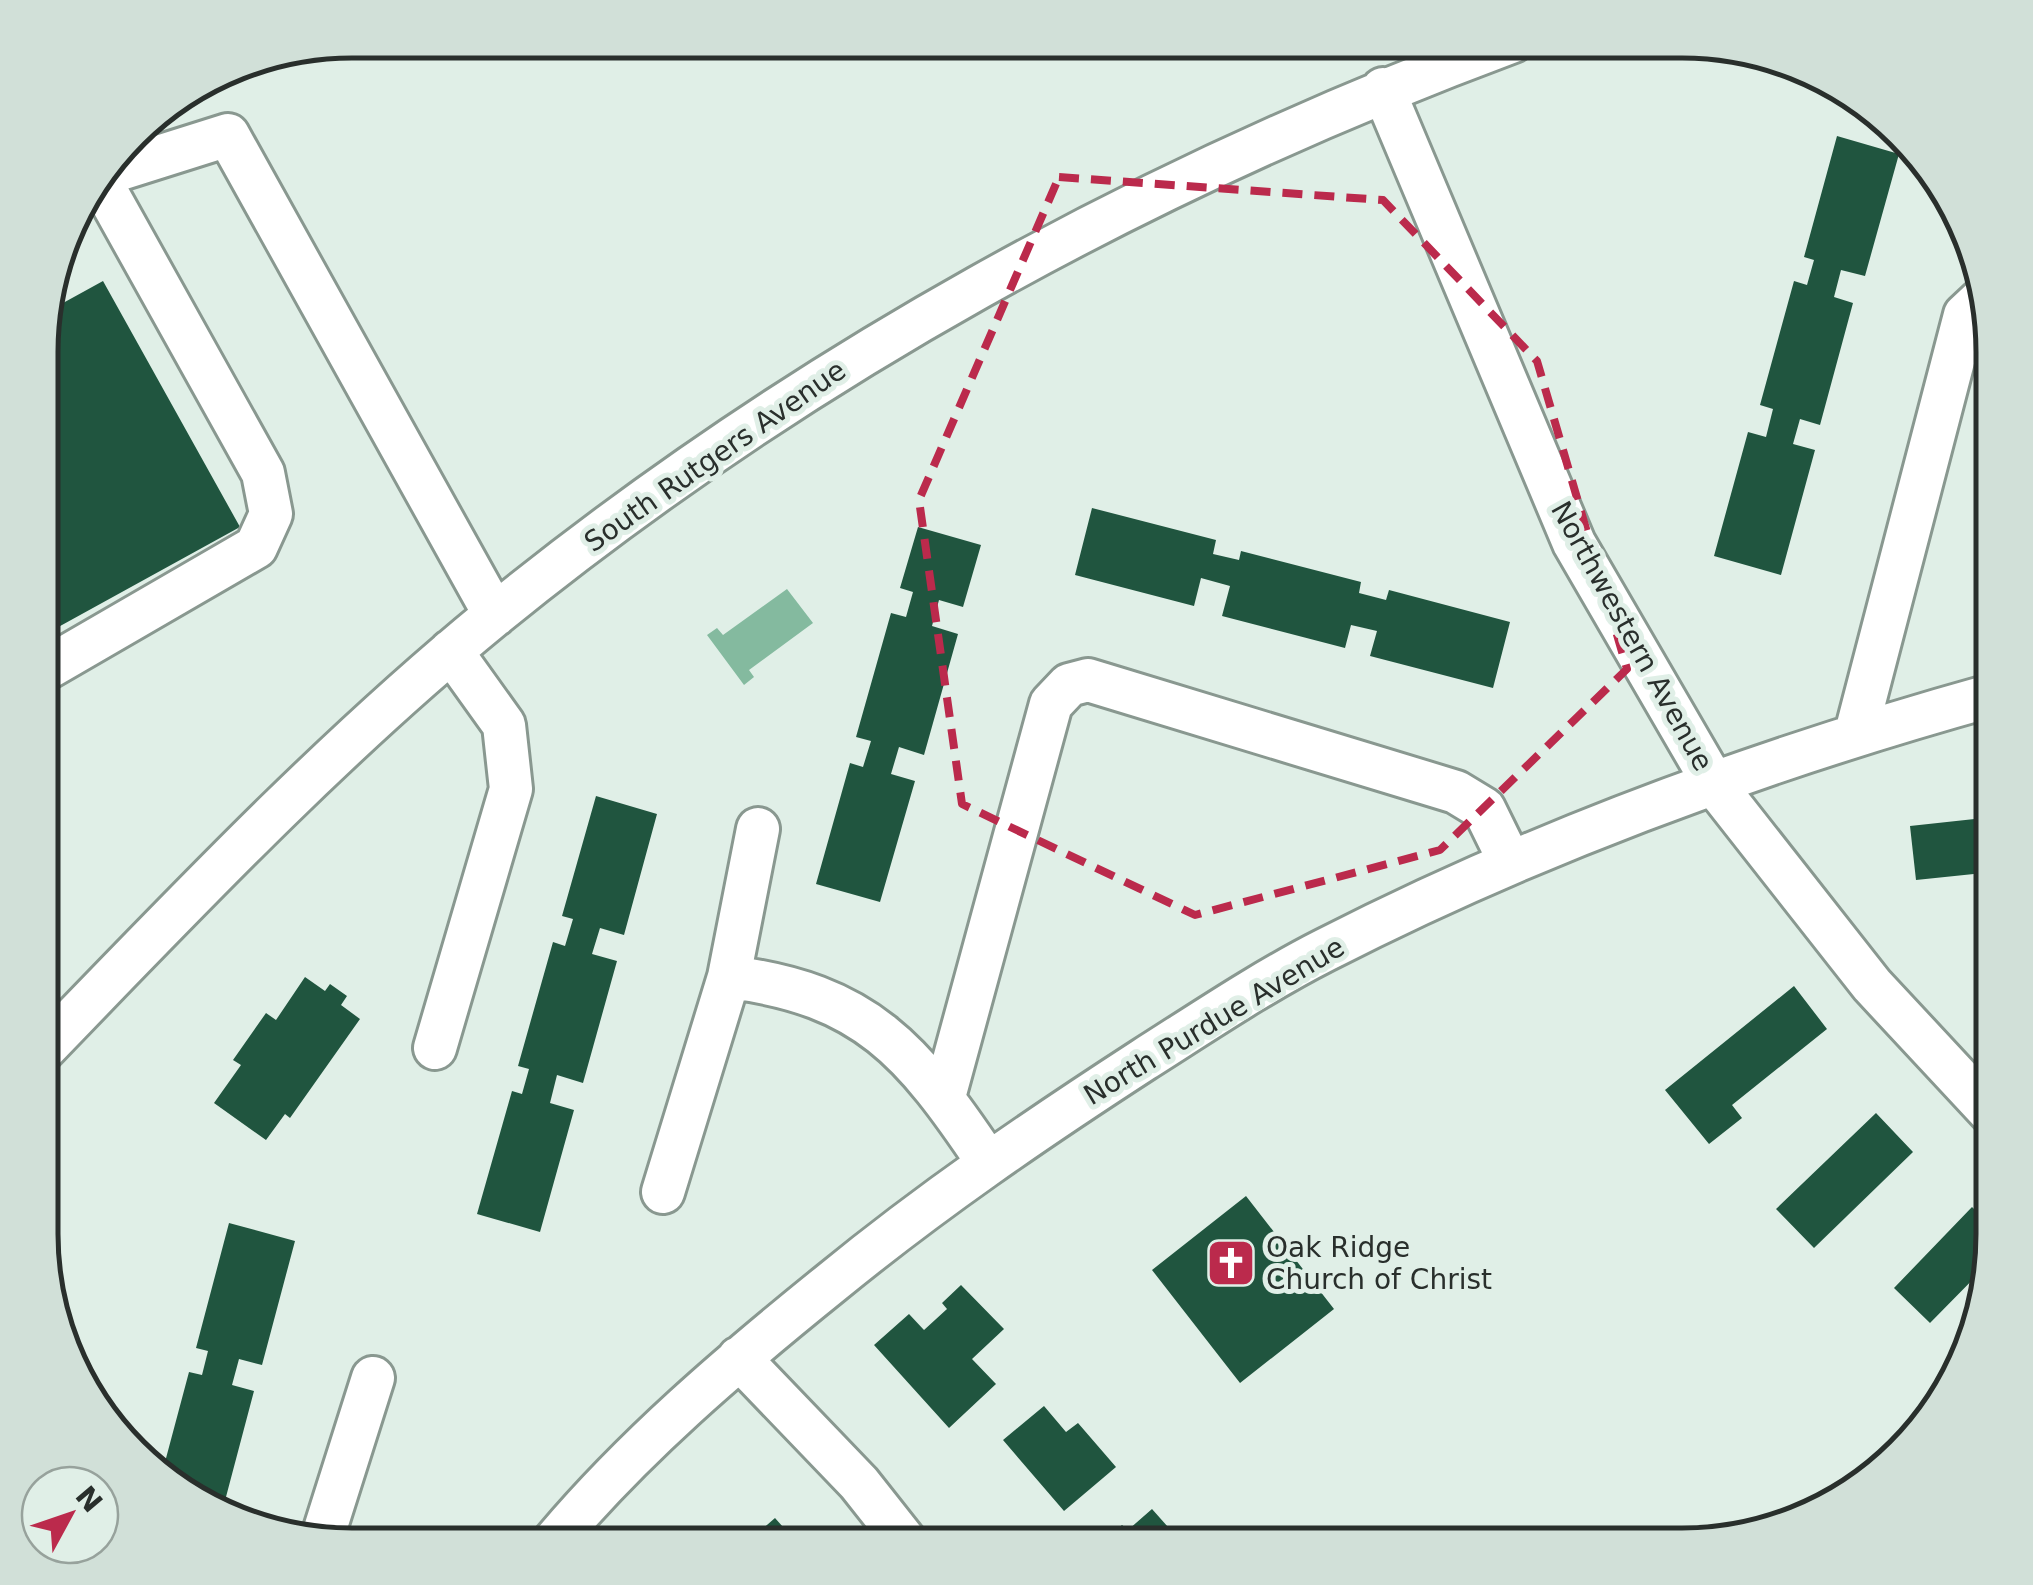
<svg xmlns="http://www.w3.org/2000/svg" width="2033" height="1585" viewBox="0 0 2033 1585" font-family="'DejaVu Sans',sans-serif">
  <rect width="100%" height="100%" fill="#e0efe7"/>
  <path fill="#84ba9f" d="M 787,589 L 813,623 L 749,670 L 754,677 L 744,685 L 707,635 L 717,628 L 723,635 Z"/>
  <path fill="#20553f" d="M 1837,136 L 1899,154 L 1865,276 L 1841,270 L 1834,297 L 1853,303 L 1820,425 L 1800,419 L 1793,444 L 1815,450 L 1781,575 L 1714,556 L 1748,432 L 1766,437 L 1773,409 L 1760,405 L 1794,281 L 1807,285 L 1814,260 L 1804,257 Z
    M 103,281 L 240,527 L 42,636 L 43,314 Z
    M 1092,508 L 1216,540 L 1213,554 L 1239,560 L 1241,551 L 1361,582 L 1359,593 L 1386,600 L 1389,590 L 1510,622 L 1493,688 L 1370,656 L 1377,631 L 1351,625 L 1345,648 L 1222,616 L 1230,586 L 1201,578 L 1194,606 L 1075,575 Z
    M 918,527 L 981,545 L 963,607 L 939,600 L 932,626 L 958,634 L 924,755 L 899,747 L 891,774 L 915,781 L 880,902 L 816,884 L 850,763 L 863,767 L 871,741 L 856,737 L 891,613 L 906,617 L 913,592 L 900,588 Z
    M 596,796 L 657,814 L 624,935 L 600,928 L 592,954 L 617,961 L 583,1083 L 557,1075 L 550,1103 L 574,1110 L 540,1232 L 477,1214 L 512,1091 L 522,1094 L 529,1069 L 518,1066 L 553,942 L 565,946 L 573,919 L 562,916 Z
    M 1993,817 L 1993,872 L 1916,880 L 1910,826 Z
    M 305,977 L 325,991 L 330,984 L 347,996 L 341,1005 L 360,1019 L 290,1118 L 285,1114 L 266,1140 L 214,1103 L 241,1065 L 233,1060 L 266,1013 L 276,1020 Z
    M 1794,986 L 1827,1029 L 1732,1105 L 1742,1118 L 1709,1144 L 1665,1090 Z
    M 1876,1113 L 1913,1152 L 1814,1248 L 1776,1209 Z
    M 1246,1196 L 1334,1309 L 1240,1383 L 1152,1270 Z
    M 1972,1207 L 1992,1227 L 1991,1261 L 1930,1323 L 1894,1288 Z
    M 229,1223 L 295,1241 L 262,1365 L 239,1359 L 232,1385 L 254,1391 L 222,1512 L 161,1477 L 189,1372 L 202,1375 L 208,1351 L 196,1348 Z
    M 961,1285 L 1004,1329 L 972,1359 L 996,1384 L 949,1428 L 874,1345 L 909,1314 L 924,1330 L 947,1309 L 942,1303 Z
    M 1044,1406 L 1066,1432 L 1078,1423 L 1116,1467 L 1064,1511 L 1003,1440 Z
    M 1152,1509 L 1184,1545 L 1112,1545 L 1107,1538 L 1122,1525 L 1128,1530 Z
    M 775,1518 L 799,1545 L 727,1545 L 744,1529 L 752,1538 Z"/>
  <g fill="none" stroke-linecap="round" stroke-linejoin="round">
    <g stroke="#899890" stroke-width="48">
      <path id="minor" d="M 1383,89 L 1574,543 L 1714,784 L 1872,985 L 1992,1114
        M 98,176 L 228,135 L 495,615
        M 42,671 L 256,547 L 271,514 L 263,473 L 98,177
        M 1856,733 L 1965,315 L 1981,300
        M 729,977 L 758,829
        M 435,1048 L 511,789 L 504,725 L 451,651
        M 41,1052 C 186,902 330,750 491,618 C 796,369 1145,178 1513,41
        M 944,1097 L 1051,704 L 1069,685 L 1088,680 L 1456,792 L 1484,809 L 1510,862
        M 663,1192 L 729,977 C 866,994 913,1051 987,1161
        M 739,1358 L 859,1483 L 908,1545
        M 321,1542 L 373,1378
        M 552,1544 C 633,1447 733,1362 831,1283 C 931,1201 1035,1130 1143,1060 C 1203,1022 1262,982 1325,950 C 1538,841 1763,759 1993,695"/>
    </g>
    <use href="#minor" stroke="#fff" stroke-width="42"/>
  </g>
  <path fill="none" stroke="#bb2a4c" stroke-width="8" stroke-dasharray="20 12" stroke-linejoin="round" d="M 1059,177 L 1383,200 L 1537,361 L 1627,669 L 1440,850 L 1195,915 L 962,804 L 919,500 Z"/>
  <defs>
    <g id="church-square" transform="scale(2.5)"><rect x="-9" y="-9" width="18" height="18" rx="4" fill="#bb2a4c" stroke="#e0efe7"/><path d="M-1.2-6h2.4v3.5h3.3v2.4h-3.3V6h-2.4V-.1h-3.3v-2.4h3.3Z" fill="#fff"/></g>
  </defs>
  <g fill-rule="evenodd">
    <use href="#church-square" x="1231" y="1263"/>
  </g>
  <g text-anchor="middle" dominant-baseline="central" stroke-width="10" stroke-linejoin="round" paint-order="stroke">
    <g font-size="28" fill="#292f2c" stroke="#e0efe7">
      <text transform="translate(715 456) rotate(-35)">South Rutgers Avenue</text>
      <text transform="translate(1632 636) rotate(61)">Northwestern Avenue</text>
      <text transform="translate(1214 1021) rotate(-31)">North Purdue Avenue</text>
    </g>
    <g font-size="28" fill="#292f2c" stroke="#e0efe7" text-anchor="start">
      <text x="1266" y="1247">Oak Ridge<tspan x="1266" dy="32">Church of Christ</tspan></text>
    </g>
  </g>
  <path d="M0 0H2033V1585H0ZM352 58H1682A294 294 0 0 1 1976 352V1234A294 294 0 0 1 1682 1528H352A294 294 0 0 1 58 1234V352A294 294 0 0 1 352 58Z" fill="#d1e0d8" fill-rule="evenodd"/>
  <path fill="none" stroke="#292f2c" stroke-width="5" d="M352 58H1682A294 294 0 0 1 1976 352V1234A294 294 0 0 1 1682 1528H352A294 294 0 0 1 58 1234V352A294 294 0 0 1 352 58Z"/>
  <g transform="translate(70 1515) rotate(50)"><circle r="48" fill="#e0efe7" stroke="#97a29c" stroke-width="2.5"/>
  <path d="M0-8L18 38L0 25L-18 38Z" fill="#bb2a4c"/>
  <text y="-15" font-size="28" font-weight="bold" text-anchor="middle" fill="#292f2c">N</text>
  </g>
</svg>
